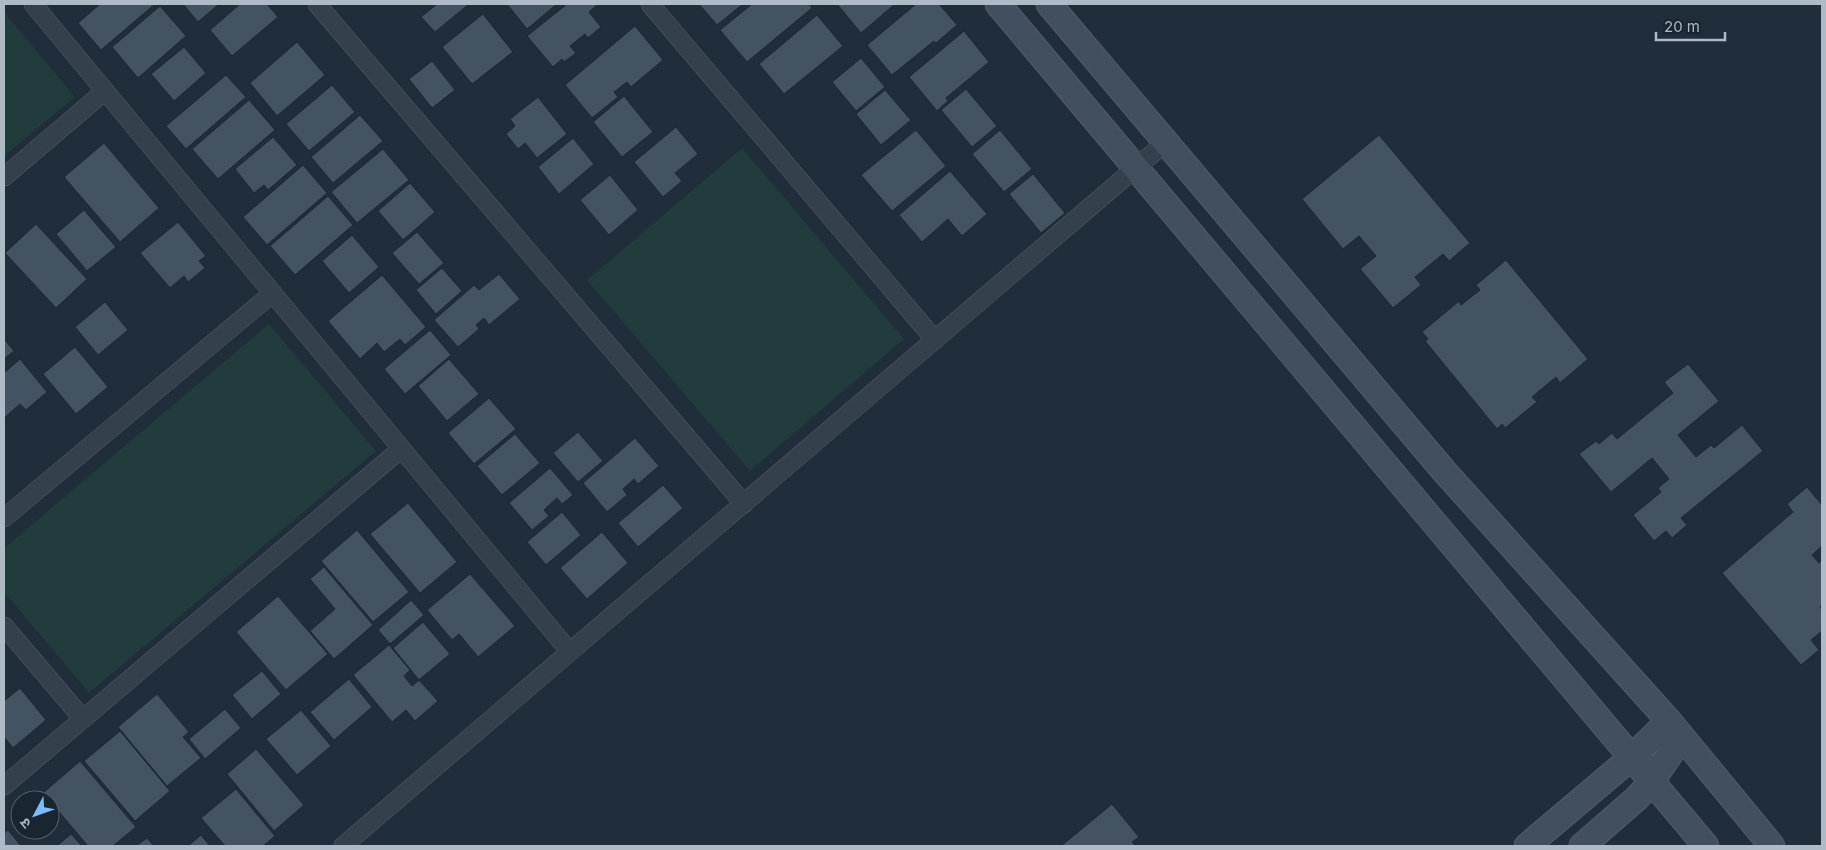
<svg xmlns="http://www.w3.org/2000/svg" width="1826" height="850" viewBox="0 0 1826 850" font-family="Inter,'Noto Sans Devanagari',sans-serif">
  <rect width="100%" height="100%" fill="#202e3b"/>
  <path fill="#223b3c" d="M 4,12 L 75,97 L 4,156 Z
    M 742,148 L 904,339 L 750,471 L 587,280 Z
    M 269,324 L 376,451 L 89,693 L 4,592 L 4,548 Z"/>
  <path fill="#445362" stroke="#1b2732" d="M 100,4 L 155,4 L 101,50 L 78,23 Z
    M 183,4 L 219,4 L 198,22 Z
    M 240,4 L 267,4 L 278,17 L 232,56 L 210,30 Z
    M 437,4 L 469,4 L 435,32 L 421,17 Z
    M 507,4 L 557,4 L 527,29 Z
    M 567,4 L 598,4 L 589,12 L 601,27 L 588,38 L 585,34 L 570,46 L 576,53 L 564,62 L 562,59 L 553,67 L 527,36 Z
    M 699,4 L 743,4 L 717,25 Z
    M 752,4 L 809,4 L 812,8 L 747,62 L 720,30 Z
    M 837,4 L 895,4 L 861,33 Z
    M 916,4 L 939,4 L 957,25 L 936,43 L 934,41 L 892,75 L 867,45 Z
    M 160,6 L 186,36 L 138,78 L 112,47 Z
    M 483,14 L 513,52 L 472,84 L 442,47 Z
    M 817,15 L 843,46 L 784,94 L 759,64 Z
    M 635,26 L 663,60 L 631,87 L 627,82 L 614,92 L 618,97 L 592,118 L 565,85 Z
    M 964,31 L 989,62 L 946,98 L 948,101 L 937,111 L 909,77 Z
    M 297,42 L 325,75 L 277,116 L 250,83 Z
    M 184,47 L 206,73 L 174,101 L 151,74 Z
    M 861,58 L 885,87 L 856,111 L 832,82 Z
    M 432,61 L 455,90 L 432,108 L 409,79 Z
    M 226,75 L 246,97 L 186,149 L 166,126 Z
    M 332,85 L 355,112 L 309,151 L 286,124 Z
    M 966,89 L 997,126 L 972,147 L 941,110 Z
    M 885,90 L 911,120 L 881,145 L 856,114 Z
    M 624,96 L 653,132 L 622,157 L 593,122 Z
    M 538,97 L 567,134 L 537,158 L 525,143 L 518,149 L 506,134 L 515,126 L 510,119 Z
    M 249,100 L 275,130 L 218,179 L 192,149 Z
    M 360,115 L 383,141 L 333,183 L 311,157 Z
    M 676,127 L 698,154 L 675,173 L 682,181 L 663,197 L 634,162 Z
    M 916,130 L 946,166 L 892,211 L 861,175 Z
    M 1000,130 L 1032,169 L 1004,192 L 972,154 Z
    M 1379,135 L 1470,243 L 1449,261 L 1443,254 L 1415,277 L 1421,285 L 1393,308 L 1360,269 L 1376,256 L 1359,236 L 1343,249 L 1302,199 Z
    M 273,137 L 297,165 L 268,190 L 264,185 L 254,193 L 235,169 Z
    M 573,138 L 594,164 L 559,194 L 538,167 Z
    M 104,143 L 159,208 L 120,242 L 64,177 Z
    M 383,149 L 409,180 L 357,223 L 331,192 Z
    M 303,165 L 327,193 L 267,245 L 243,217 Z
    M 950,171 L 987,214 L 962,236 L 948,219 L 922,242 L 899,215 Z
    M 1033,174 L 1065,213 L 1041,233 L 1009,194 Z
    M 610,175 L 638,210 L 609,235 L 580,200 Z
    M 410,183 L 435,212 L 403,240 L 378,211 Z
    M 328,196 L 353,225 L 295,275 L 270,246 Z
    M 84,210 L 116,247 L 87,271 L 56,234 Z
    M 178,222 L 206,256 L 199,261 L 205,268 L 188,282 L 184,276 L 170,288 L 140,253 Z
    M 36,224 L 87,279 L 56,308 L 5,253 Z
    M 417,232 L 444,263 L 419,284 L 392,253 Z
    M 352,235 L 379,267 L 349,293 L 322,261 Z
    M 1506,260 L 1588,359 L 1560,383 L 1556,377 L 1532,397 L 1537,402 L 1505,428 L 1502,424 L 1497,429 L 1425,341 L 1428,339 L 1422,332 L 1459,301 L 1461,305 L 1480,290 L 1476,285 Z
    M 442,268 L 462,291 L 436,314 L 416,290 Z
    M 499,274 L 520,299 L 489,325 L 484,318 L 476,325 L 479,329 L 458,347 L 434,320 L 474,285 L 479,290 Z
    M 382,275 L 426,327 L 405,345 L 400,339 L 384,352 L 377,343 L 360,359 L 328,321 Z
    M 105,302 L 128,330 L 98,355 L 75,327 Z
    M 430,330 L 451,355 L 405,394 L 384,369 Z
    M 4,339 L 14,351 L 4,359 Z
    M 75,347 L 108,387 L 76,414 L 43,374 Z
    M 20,359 L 47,392 L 26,410 L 20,404 L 4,418 L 4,373 Z
    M 449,359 L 479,394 L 447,421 L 418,386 Z
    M 1688,364 L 1719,401 L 1678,435 L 1696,457 L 1711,445 L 1714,448 L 1742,425 L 1763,451 L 1681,518 L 1687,525 L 1672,538 L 1666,531 L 1654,541 L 1633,515 L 1661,492 L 1658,488 L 1669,479 L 1652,458 L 1611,492 L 1579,454 L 1596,441 L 1599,444 L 1612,433 L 1617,439 L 1673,393 L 1664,382 Z
    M 489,398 L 516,429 L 474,464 L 448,433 Z
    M 578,432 L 603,461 L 578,482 L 553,453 Z
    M 515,434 L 540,463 L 502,495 L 477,466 Z
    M 635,438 L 659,466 L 638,484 L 634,479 L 623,489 L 627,495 L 607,512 L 583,483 Z
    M 550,468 L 573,495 L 562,504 L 557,498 L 544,510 L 549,516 L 532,530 L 509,503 Z
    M 663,485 L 683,508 L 638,547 L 618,523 Z
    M 1807,487 L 1822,505 L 1822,546 L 1812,555 L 1819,563 L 1822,560 L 1822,605 L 1820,607 L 1822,610 L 1822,631 L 1811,640 L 1819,650 L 1801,665 L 1722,573 L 1793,512 L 1787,504 Z
    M 408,503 L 457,562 L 420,593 L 370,534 Z
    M 562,512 L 581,535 L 546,565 L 527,542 Z
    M 357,530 L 409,592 L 373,622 L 321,561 Z
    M 602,532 L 628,563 L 587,599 L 560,568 Z
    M 324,567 L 373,625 L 334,659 L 310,631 L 335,609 L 310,579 Z
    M 470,574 L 515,626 L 478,657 L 459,634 L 452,640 L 427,610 Z
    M 278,596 L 328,654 L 286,690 L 236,632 Z
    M 411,600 L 424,615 L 390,644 L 378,630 Z
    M 423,622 L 450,654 L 419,680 L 393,648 Z
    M 389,645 L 410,670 L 404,676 L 412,686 L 419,680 L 438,701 L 415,721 L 406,710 L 392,722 L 353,675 Z
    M 262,671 L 281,694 L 252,719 L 232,695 Z
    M 349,679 L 372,707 L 334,740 L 310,712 Z
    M 20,688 L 46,720 L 13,748 L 4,737 L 4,701 Z
    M 157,694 L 189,732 L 183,737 L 201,758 L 167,786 L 118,727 Z
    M 225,709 L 241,728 L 205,759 L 189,739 Z
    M 301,710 L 331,746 L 297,775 L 266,739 Z
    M 120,731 L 170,791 L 135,821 L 84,761 Z
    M 256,749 L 304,805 L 274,831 L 227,774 Z
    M 80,761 L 136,827 L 113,846 L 88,846 L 43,793 Z
    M 236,789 L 275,836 L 263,846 L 225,846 L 201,818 Z
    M 1112,804 L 1139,837 L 1132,842 L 1136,846 L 1061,846 Z
    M 8,830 L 21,846 L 4,846 L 4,833 Z
    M 71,834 L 82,846 L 57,846 Z
    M 201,835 L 210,846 L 188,846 Z
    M 147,838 L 154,846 L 136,846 Z"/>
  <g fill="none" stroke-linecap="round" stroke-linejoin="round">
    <g stroke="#525d69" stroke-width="19">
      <path id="street" d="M 33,4 L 570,652
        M 317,4 L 744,504
        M 650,4 L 935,340
        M 4,177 L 105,91
        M 4,518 L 273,293
        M 4,626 L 83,719
        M 4,786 L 401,449
        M 343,846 L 1166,142"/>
    </g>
    <g stroke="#525d69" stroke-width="27">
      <path id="secondary" d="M 998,4 L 1706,846
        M 1049,4 L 1444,471 L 1669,721 L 1772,846
        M 1527,846 L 1631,758 L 1669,721
        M 1582,846 L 1637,798 L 1652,781 L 1682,737"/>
    </g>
    <use href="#street" stroke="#34404b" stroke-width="18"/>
    <use href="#secondary" stroke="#424f5e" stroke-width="25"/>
  </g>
  <rect width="1826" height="850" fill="none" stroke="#afbac7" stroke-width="10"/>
  <g transform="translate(35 815) rotate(229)"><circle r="24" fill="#192530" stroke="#55616c"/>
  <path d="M0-4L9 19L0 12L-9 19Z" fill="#7dbafe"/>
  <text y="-8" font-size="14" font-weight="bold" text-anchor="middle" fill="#afbac7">उ</text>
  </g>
  <path d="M1656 32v8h69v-8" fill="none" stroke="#afbac7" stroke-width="2.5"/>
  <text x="1664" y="32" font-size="15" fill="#afbac7" stroke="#192530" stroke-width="4" paint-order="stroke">20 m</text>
</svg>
